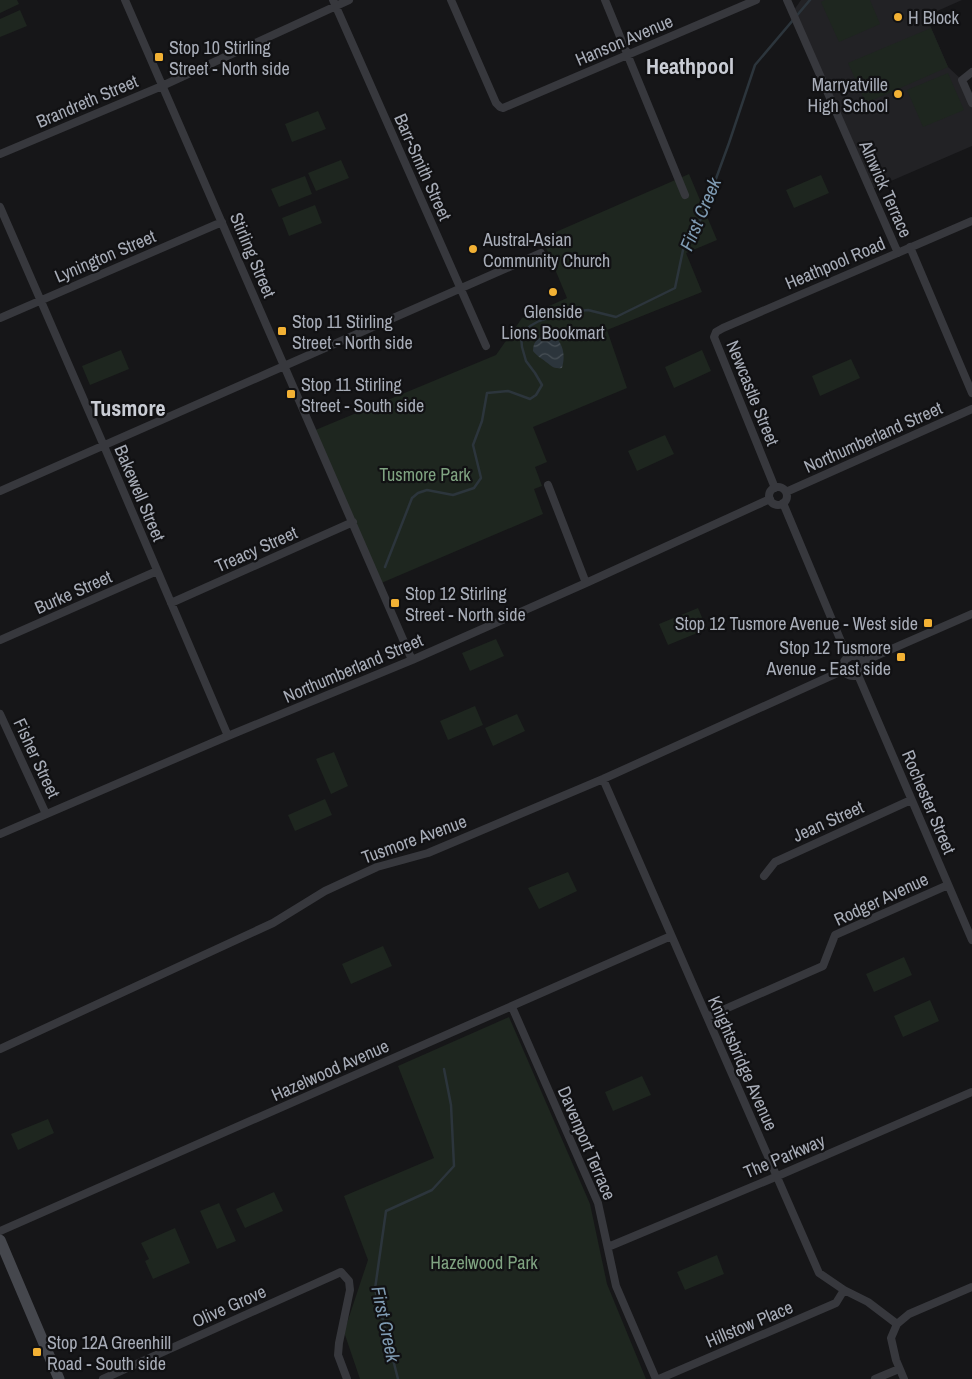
<svg xmlns="http://www.w3.org/2000/svg" width="972" height="1379" viewBox="0 0 972 1379" font-family="'Archivo Narrow',sans-serif">
  <defs>
    <pattern id="water-waves" width="16" height="10" patternUnits="userSpaceOnUse" patternTransform="scale(1.25)"><rect width="16" height="10" fill="#2c353c"/><path d="M0 5q4-4 8 0t8 0" fill="none" stroke="#485056"/></pattern>
  </defs>
  <rect width="100%" height="100%" fill="#161618"/>
  <path fill="#222225" d="M 801,0 L 962,0 L 926,16 L 948,67 L 962,80 L 972,103 L 972,146 L 870,190 L 792,13 Z"/>
  <path fill="#1e261f" d="M 0,0 L 17,0 L 19,4 L 0,13 Z
    M 825,0 L 870,0 L 880,24 L 839,42 L 821,2 Z
    M 20,10 L 27,26 L 0,37 L 0,19 Z
    M 931,28 L 948,67 L 866,103 L 848,63 Z
    M 948,73 L 964,110 L 923,127 L 907,90 Z
    M 318,111 L 326,129 L 292,142 L 285,124 Z
    M 341,160 L 349,178 L 316,191 L 308,173 Z
    M 689,174 L 717,240 L 686,253 L 702,292 L 607,330 L 627,388 L 533,427 L 547,462 L 535,467 L 542,486 L 534,489 L 543,514 L 379,584 L 313,431 L 496,355 L 522,318 L 567,298 L 542,238 Z
    M 821,175 L 829,193 L 794,208 L 786,190 Z
    M 305,176 L 312,194 L 279,207 L 271,189 Z
    M 315,205 L 322,223 L 289,236 L 282,218 Z
    M 121,350 L 129,369 L 90,385 L 82,366 Z
    M 702,350 L 711,371 L 674,388 L 665,367 Z
    M 851,359 L 860,378 L 820,396 L 812,376 Z
    M 665,435 L 674,454 L 637,471 L 628,451 Z
    M 698,608 L 707,629 L 668,645 L 659,624 Z
    M 496,639 L 504,656 L 470,671 L 462,653 Z
    M 475,706 L 483,725 L 448,740 L 440,721 Z
    M 517,714 L 525,731 L 493,746 L 485,728 Z
    M 334,752 L 348,786 L 331,794 L 316,759 Z
    M 325,799 L 332,815 L 295,831 L 288,815 Z
    M 568,872 L 577,891 L 539,909 L 528,888 Z
    M 383,946 L 392,966 L 351,984 L 342,964 Z
    M 904,957 L 912,975 L 874,992 L 866,974 Z
    M 930,1000 L 939,1021 L 903,1037 L 894,1016 Z
    M 509,1017 L 590,1204 L 607,1284 L 646,1379 L 360,1379 L 344,1332 L 368,1260 L 344,1196 L 434,1158 L 398,1066 Z
    M 642,1076 L 651,1095 L 613,1111 L 605,1092 Z
    M 48,1119 L 54,1133 L 18,1150 L 11,1134 Z
    M 274,1192 L 283,1211 L 245,1228 L 236,1209 Z
    M 219,1203 L 236,1241 L 217,1249 L 200,1211 Z
    M 175,1228 L 190,1263 L 153,1279 L 145,1261 L 149,1259 L 141,1243 Z
    M 717,1255 L 724,1274 L 685,1290 L 677,1272 Z"/>
  <path fill="url(#water-waves)" d="M 551,334 C 563,341 566,355 562,368 C 553,369 552,366 546,362 C 540,357 538,357 533,351 C 533,339 541,336 551,334 Z"/>
  <g fill="none" stroke-linecap="round" stroke-linejoin="round">
    <path stroke="#2c353c" stroke-width="2.5" d="M 385,567 L 412,498 L 418,493 L 427,490 L 453,495 L 474,488 L 481,478 L 473,445 L 482,421 L 487,393 L 508,391 L 530,399 L 536,395 L 542,385 L 535,373 L 526,361 L 522,347 L 521,336 L 530,326 L 539,321 L 561,313 L 588,310 L 616,317 L 675,288 L 683,250 L 702,217 L 729,143 L 755,65 L 810,0
      M 398,1379 L 375,1289 L 386,1211 L 432,1190 L 454,1166 L 451,1105 L 444,1069"/>
    <path stroke="#37383d" stroke-width="8" d="M 125,0 L 412,660
      M 333,0 L 486,346
      M 451,0 L 496,103 L 500,107 L 503,108 L 756,0
      M 605,0 L 685,195
      M 787,0 L 898,253
      M 972,72 L 962,80 L 972,103
      M 0,154 L 162,86 L 349,0
      M 0,207 L 104,446 L 228,736
      M 910,247 L 972,393
      M 0,318 L 222,222
      M 548,485 L 586,583
      M769 496a9 9 0 1 1 18 0a9 9 0 1 1-18 0Z
      M 775,488 L 714,337 L 716,332 L 723,328 L 972,221
      M 0,491 C 181,413 360,331 541,253
      M 786,492 L 972,409
      M 783,503 L 848,658
      M 171,603 L 353,522
      M 0,640 L 157,571
      M843 666a10 10 0 1 1 20 0a10 10 0 1 1-20 0Z
      M 862,662 L 972,614
      M 858,675 L 972,940
      M 0,714 L 46,814
      M 603,779 L 819,1273 L 844,1290 L 868,1302 L 897,1324
      M 0,834 L 228,736 L 412,660 L 586,583 L 770,499
      M 764,876 L 775,862 L 911,800
      M 512,1007 L 598,1203 L 616,1286 L 656,1379
      M 707,1017 L 823,966 L 835,935 L 948,885
      M 0,1049 L 273,923 L 325,891 L 377,867 L 428,853 L 603,779 L 844,670
      M 0,1231 L 671,936
      M 608,1247 L 773,1178 L 972,1092
      M 103,1379 L 341,1272 L 349,1281 L 350,1290 L 339,1343 L 338,1355 L 347,1379
      M 659,1379 L 836,1303 L 844,1290
      M 875,1379 L 899,1369
      M 904,1379 L 896,1360 L 891,1338 L 897,1324 L 909,1314 L 972,1287"/>
    <path stroke="#45474d" stroke-width="11" d="M 0,1240 L 59,1379"/>
  </g>
  <g fill="#f2b134" stroke="#111113" stroke-width="2">
    <circle cx="898" cy="17" r="5"/>
    <rect x="154" y="52" width="10" height="10" rx="2.5"/>
    <circle cx="898" cy="94" r="5"/>
    <circle cx="473" cy="249" r="5"/>
    <circle cx="553" cy="292" r="5"/>
    <rect x="277" y="326" width="10" height="10" rx="2.5"/>
    <rect x="286" y="389" width="10" height="10" rx="2.5"/>
    <rect x="390" y="598" width="10" height="10" rx="2.5"/>
    <rect x="923" y="618" width="10" height="10" rx="2.5"/>
    <rect x="896" y="652" width="10" height="10" rx="2.5"/>
    <rect x="32" y="1347" width="10" height="10" rx="2.5"/>
  </g>
  <g text-anchor="middle" dominant-baseline="central" stroke-width="4.5" stroke-linejoin="round" paint-order="stroke">
    <g font-size="18" fill="#a8adb8" stroke="#111113" text-anchor="start">
      <text x="908" y="17">H Block</text>
      <text x="169" y="47">Stop 10 Stirling<tspan x="169" dy="21">Street - North side</tspan></text>
      <text x="888" y="84" text-anchor="end">Marryatville<tspan x="888" dy="21">High School</tspan></text>
      <text x="483" y="239">Austral-Asian<tspan x="483" dy="21">Community Church</tspan></text>
      <text x="553" y="311" text-anchor="middle">Glenside<tspan x="553" dy="21">Lions Bookmart</tspan></text>
      <text x="292" y="321">Stop 11 Stirling<tspan x="292" dy="21">Street - North side</tspan></text>
      <text x="301" y="384">Stop 11 Stirling<tspan x="301" dy="21">Street - South side</tspan></text>
      <text x="405" y="593">Stop 12 Stirling<tspan x="405" dy="21">Street - North side</tspan></text>
      <text x="918" y="623" text-anchor="end">Stop 12 Tusmore Avenue - West side</text>
      <text x="891" y="647" text-anchor="end">Stop 12 Tusmore<tspan x="891" dy="21">Avenue - East side</tspan></text>
      <text x="47" y="1342">Stop 12A Greenhill<tspan x="47" dy="21">Road - South side</tspan></text>
    </g>
    <g font-size="18" fill="#a8adb8" stroke="#111113">
      <text transform="translate(624 40) rotate(-23)">Hanson Avenue</text>
      <text transform="translate(87 101) rotate(-23)">Brandreth Street</text>
      <text transform="translate(423 167) rotate(66)">Barr-Smith Street</text>
      <text transform="translate(886 189) rotate(66)">Alnwick Terrace</text>
      <text transform="translate(253 255) rotate(67)">Stirling Street</text>
      <text transform="translate(105 256) rotate(-23)">Lynington Street</text>
      <text transform="translate(835 263) rotate(-23)">Heathpool Road</text>
      <text transform="translate(753 393) rotate(68)">Newcastle Street</text>
      <text transform="translate(873 437) rotate(-24)">Northumberland Street</text>
      <text transform="translate(140 493) rotate(67)">Bakewell Street</text>
      <text transform="translate(256 549) rotate(-24)">Treacy Street</text>
      <text transform="translate(73 592) rotate(-24)">Burke Street</text>
      <text transform="translate(353 668) rotate(-23)">Northumberland Street</text>
      <text transform="translate(37 758) rotate(65)">Fisher Street</text>
      <text transform="translate(929 802) rotate(67)">Rochester Street</text>
      <text transform="translate(828 821) rotate(-24)">Jean Street</text>
      <text transform="translate(414 839) rotate(-20)">Tusmore Avenue</text>
      <text transform="translate(881 899) rotate(-25)">Rodger Avenue</text>
      <text transform="translate(743 1063) rotate(66)">Knightsbridge Avenue</text>
      <text transform="translate(330 1070) rotate(-24)">Hazelwood Avenue</text>
      <text transform="translate(587 1143) rotate(67)">Davenport Terrace</text>
      <text transform="translate(784 1156) rotate(-23)">The Parkway</text>
      <text transform="translate(229 1306) rotate(-24)">Olive Grove</text>
      <text transform="translate(749 1324) rotate(-23)">Hillstow Place</text>
    </g>
    <g font-size="18" fill="#7fa381" stroke="#111113">
      <text x="425" y="474">Tusmore Park</text>
      <text x="484" y="1262">Hazelwood Park</text>
    </g>
    <g font-size="19" font-style="italic" fill="#7f9bb3" stroke="#111113">
      <text transform="translate(700 214) rotate(-67)">First Creek</text>
      <text transform="translate(386 1324) rotate(78)">First Creek</text>
    </g>
    <g font-size="22" font-weight="bold" fill="#c9ccd4" stroke="#111113">
      <text x="690" y="66">Heathpool</text>
      <text x="128" y="408">Tusmore</text>
    </g>
  </g>
</svg>
